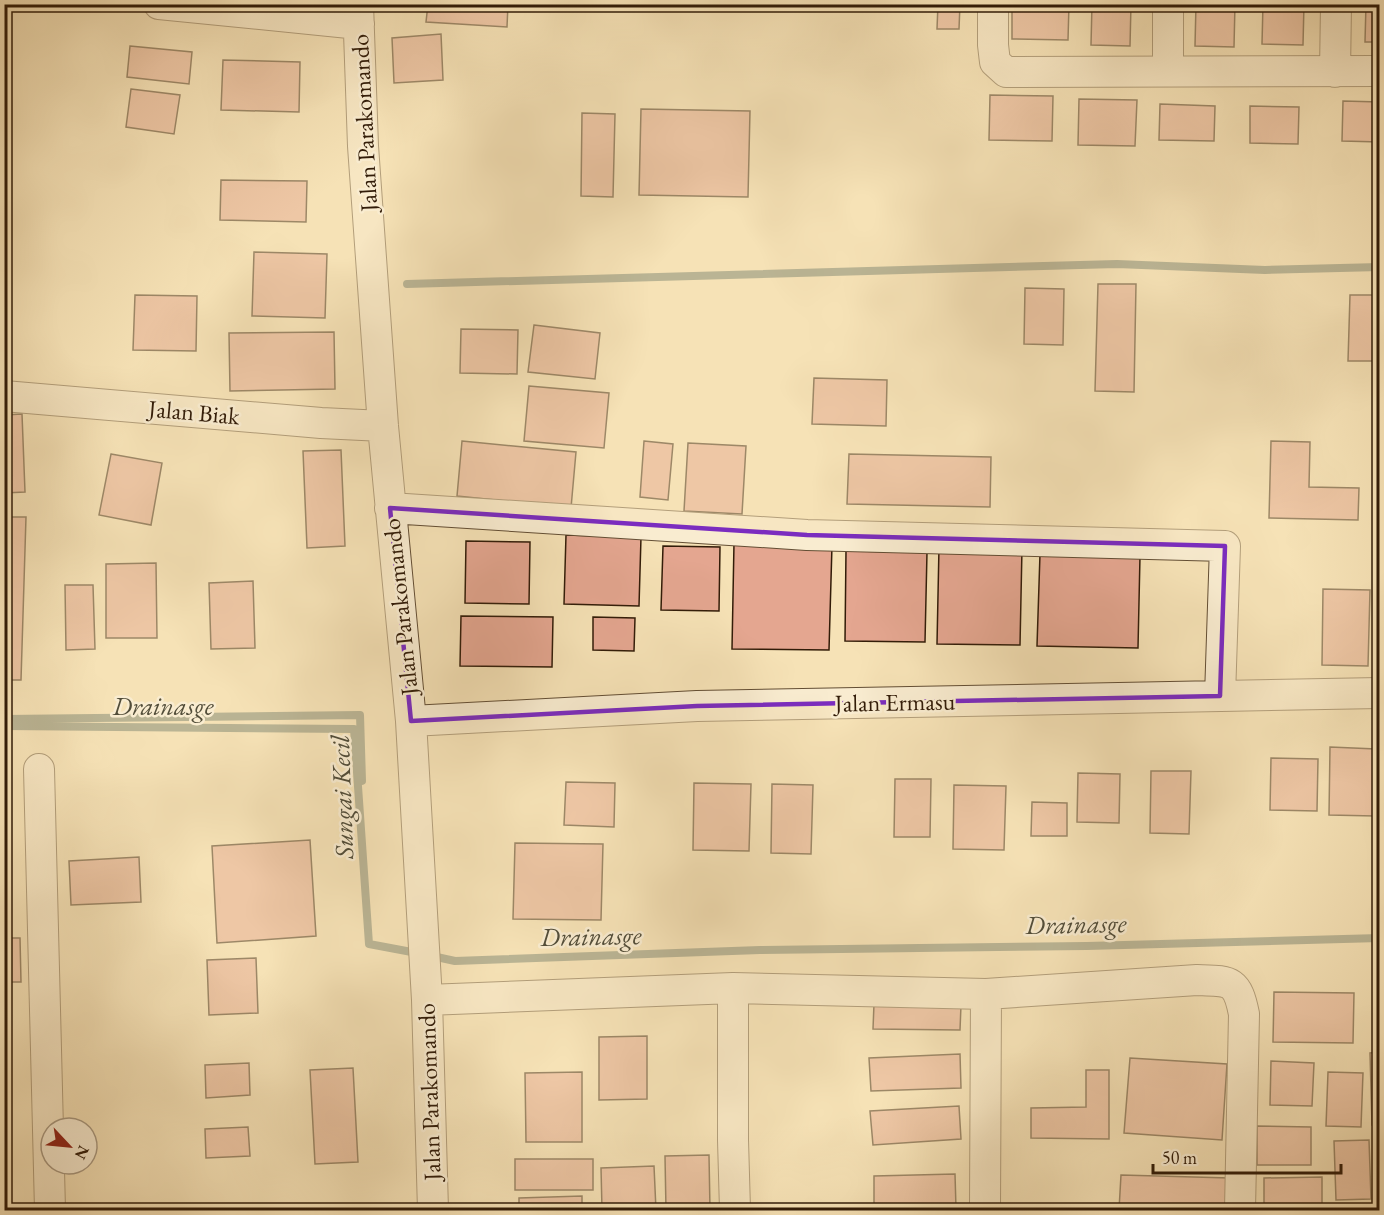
<svg xmlns="http://www.w3.org/2000/svg" width="1384" height="1215" viewBox="0 0 1384 1215" font-family="'EB Garamond',serif">
  <rect width="100%" height="100%" fill="#f6e2b6"/>
  <filter id="stains"><feTurbulence type="fractalNoise" baseFrequency=".00333" numOctaves="4"/><feColorMatrix values="0 0 0 0 .2 0 0 0 0 .09 0 0 0 0 .02 0 0 0 .5 -.17"/></filter>
  <radialGradient id="worn" r=".72"><stop offset=".6" stop-color="#630" stop-opacity="0"/><stop offset="1" stop-color="#630" stop-opacity=".3"/></radialGradient>
  <g fill="none" stroke-linecap="round" stroke-linejoin="round">
    <path stroke="#727d6a" stroke-width="8" d="M 407,284 L 1117,264 L 1265,270 L 1380,267
      M 4,719 L 360,715 L 362,781
      M 4,726 L 354,729 L 369,944 L 417,953
      M 432,956 L 455,961 L 760,950 L 1087,946 L 1380,938"/>
  </g>
  <path fill="#e4a690" stroke="#321c08" stroke-width="1.5" d="M 428,4 L 508,4 L 507,27 L 426,22 Z
    M 938,4 L 960,4 L 959,29 L 937,29 Z
    M 1012,4 L 1069,4 L 1068,40 L 1012,39 Z
    M 1092,4 L 1131,4 L 1130,46 L 1091,45 Z
    M 1196,4 L 1235,4 L 1234,47 L 1195,46 Z
    M 1263,4 L 1304,4 L 1303,45 L 1262,44 Z
    M 1366,4 L 1380,4 L 1380,42 L 1365,42 Z
    M 441,34 L 443,80 L 394,83 L 392,38 Z
    M 130,46 L 192,52 L 189,84 L 127,77 Z
    M 223,60 L 300,62 L 299,112 L 221,110 Z
    M 131,89 L 180,95 L 174,134 L 126,127 Z
    M 990,95 L 1053,96 L 1052,141 L 989,140 Z
    M 1079,99 L 1137,100 L 1135,146 L 1078,145 Z
    M 1343,101 L 1380,102 L 1380,142 L 1342,141 Z
    M 1160,104 L 1215,106 L 1214,141 L 1159,140 Z
    M 1250,106 L 1299,107 L 1298,144 L 1250,143 Z
    M 641,109 L 750,111 L 748,197 L 639,195 Z
    M 582,113 L 615,114 L 613,197 L 581,196 Z
    M 221,180 L 307,181 L 306,222 L 220,220 Z
    M 254,252 L 327,254 L 325,318 L 252,316 Z
    M 1098,284 L 1136,284 L 1134,392 L 1095,391 Z
    M 1025,288 L 1064,289 L 1063,345 L 1024,344 Z
    M 135,295 L 197,296 L 196,351 L 133,350 Z
    M 1350,295 L 1380,295 L 1380,361 L 1348,361 Z
    M 534,325 L 600,333 L 595,379 L 528,372 Z
    M 461,329 L 518,330 L 517,374 L 460,373 Z
    M 334,332 L 335,389 L 230,391 L 229,333 Z
    M 814,378 L 887,380 L 886,426 L 812,424 Z
    M 529,386 L 609,393 L 604,448 L 524,441 Z
    M 22,414 L 25,492 L 4,493 L 4,415 Z
    M 462,441 L 576,452 L 571,508 L 457,496 Z
    M 644,441 L 673,444 L 668,500 L 640,497 Z
    M 1271,441 L 1310,442 L 1309,487 L 1359,488 L 1358,520 L 1269,518 Z
    M 688,443 L 746,446 L 742,514 L 684,511 Z
    M 341,450 L 345,546 L 307,548 L 303,451 Z
    M 111,454 L 162,463 L 151,525 L 99,515 Z
    M 849,454 L 991,457 L 990,507 L 847,504 Z
    M 4,517 L 26,517 L 21,680 L 4,680 Z
    M 566,535 L 641,537 L 639,606 L 564,604 Z
    M 466,541 L 530,542 L 529,604 L 465,603 Z
    M 734,543 L 832,545 L 829,650 L 732,649 Z
    M 663,546 L 720,547 L 719,611 L 661,610 Z
    M 939,547 L 1022,548 L 1020,645 L 937,644 Z
    M 846,551 L 927,552 L 925,642 L 845,641 Z
    M 1040,554 L 1140,556 L 1138,648 L 1037,646 Z
    M 156,563 L 157,638 L 106,638 L 106,564 Z
    M 253,581 L 255,648 L 211,649 L 209,583 Z
    M 65,585 L 93,585 L 95,649 L 66,650 Z
    M 1323,589 L 1370,590 L 1368,666 L 1322,665 Z
    M 461,616 L 553,617 L 552,667 L 460,666 Z
    M 593,617 L 635,618 L 634,651 L 593,650 Z
    M 1330,747 L 1376,749 L 1375,816 L 1329,815 Z
    M 1271,758 L 1318,759 L 1317,811 L 1270,810 Z
    M 1151,771 L 1191,771 L 1189,834 L 1150,833 Z
    M 1078,773 L 1120,774 L 1119,823 L 1077,822 Z
    M 895,779 L 931,779 L 930,837 L 894,837 Z
    M 566,782 L 615,783 L 614,827 L 564,825 Z
    M 694,783 L 751,784 L 749,851 L 693,850 Z
    M 772,784 L 813,785 L 811,854 L 771,853 Z
    M 954,785 L 1006,786 L 1004,850 L 953,849 Z
    M 1032,802 L 1067,803 L 1067,836 L 1031,836 Z
    M 310,840 L 316,936 L 217,943 L 212,846 Z
    M 515,843 L 603,844 L 601,920 L 513,919 Z
    M 139,857 L 141,902 L 71,905 L 69,861 Z
    M 4,938 L 20,938 L 21,982 L 4,982 Z
    M 256,958 L 258,1013 L 209,1015 L 207,960 Z
    M 1274,992 L 1354,993 L 1353,1043 L 1273,1042 Z
    M 874,1004 L 961,1005 L 960,1030 L 873,1029 Z
    M 647,1036 L 647,1099 L 599,1100 L 599,1037 Z
    M 1380,1052 L 1380,1125 L 1372,1125 L 1370,1053 Z
    M 960,1054 L 961,1088 L 871,1091 L 869,1058 Z
    M 1130,1058 L 1227,1064 L 1222,1140 L 1124,1133 Z
    M 1271,1061 L 1314,1063 L 1312,1106 L 1270,1105 Z
    M 249,1063 L 250,1095 L 206,1098 L 205,1065 Z
    M 353,1068 L 358,1162 L 315,1164 L 310,1070 Z
    M 1086,1070 L 1109,1070 L 1109,1139 L 1031,1138 L 1031,1108 L 1086,1107 Z
    M 582,1072 L 582,1142 L 526,1142 L 525,1073 Z
    M 1328,1072 L 1363,1073 L 1361,1127 L 1326,1126 Z
    M 959,1106 L 961,1139 L 873,1145 L 870,1111 Z
    M 1257,1126 L 1311,1127 L 1311,1165 L 1257,1165 Z
    M 248,1127 L 250,1156 L 206,1158 L 205,1129 Z
    M 1369,1140 L 1371,1199 L 1336,1200 L 1334,1141 Z
    M 709,1155 L 710,1210 L 666,1210 L 665,1156 Z
    M 515,1159 L 593,1159 L 593,1190 L 515,1190 Z
    M 654,1166 L 656,1210 L 602,1210 L 601,1168 Z
    M 955,1174 L 956,1208 L 874,1210 L 874,1176 Z
    M 1121,1175 L 1230,1178 L 1229,1210 L 1119,1210 Z
    M 1322,1177 L 1322,1204 L 1264,1204 L 1264,1178 Z
    M 582,1196 L 582,1210 L 519,1210 L 519,1198 Z"/>
  <g fill="none" stroke-linecap="round" stroke-linejoin="round">
    <g stroke="#634e34" stroke-width="32">
      <path id="minor" d="M 159,4 L 359,24
        M 358,4 L 363,146 L 383,426 L 411,721 L 427,1000 L 433,1210
        M 993,4 L 993,45 L 995,62 L 1006,72 L 1380,71
        M 1168,71 L 1168,4
        M 1335,72 L 1336,4
        M 4,396 L 321,423 L 383,426
        M 390,508 L 807,535 L 1225,546 L 1220,696
        M 411,721 L 697,706 L 1380,693
        M 39,769 L 50,1210
        M 733,988 L 733,1140 L 735,1210
        M 427,1000 L 733,988 L 986,994 L 1197,980 C 1230,981 1237,979 1244,1014 L 1240,1210
        M 985,1210 L 986,994"/>
    </g>
    <use href="#minor" stroke="#f9ecd0" stroke-width="30"/>
  </g>
  <path d="M0 0H1384V1215H0ZM 390,508 L 807,535 L 1225,546 L 1220,696 L 697,706 L 411,721 Z" fill="#f6e2b6" fill-opacity=".55" fill-rule="evenodd"/>
  <path fill="none" stroke="#7b2cbf" stroke-width="4.5" stroke-linejoin="round" d="M 390,508 L 807,535 L 1225,546 L 1220,696 L 697,706 L 411,721 Z"/>
  <g text-anchor="middle" dominant-baseline="central" stroke-width="5" stroke-linejoin="round" paint-order="stroke">
    <g font-size="24" fill="#321c08" stroke="#f9ecd0">
      <text transform="translate(364 123) rotate(-93)">Jalan Parakomando</text>
      <text transform="translate(194 412) rotate(5)">Jalan Biak</text>
      <text transform="translate(400 607) rotate(-96)">Jalan Parakomando</text>
      <text transform="translate(895 702) rotate(-1)">Jalan Ermasu</text>
      <text transform="translate(429 1092) rotate(-92)">Jalan Parakomando</text>
    </g>
    <g font-size="26" font-style="italic" fill="#524d39" stroke="#f9ecd0">
      <text x="163" y="706">Drainasge</text>
      <text transform="translate(342 797) rotate(-92)">Sungai Kecil</text>
      <text transform="translate(1076 924) rotate(-1)">Drainasge</text>
      <text transform="translate(591 936) rotate(-1)">Drainasge</text>
    </g>
  </g>
  <rect width="1384" height="1215" fill="none" stroke="#f6e2b6" stroke-width="24"/>
  <rect x="6" y="6" width="1372" height="1203" fill="none" stroke="#321c08" stroke-width="3"/>
  <rect x="12" y="12" width="1360" height="1191" fill="none" stroke="#321c08" stroke-width="1.5"/>
  <g transform="translate(69 1146) rotate(116)"><circle r="28" fill="#f9ecd0" stroke="#a99980" stroke-width="1.5"/>
  <path d="M0-4.5L10 22L0 15L-10 22Z" fill="#8f2418"/>
  <text y="-9" font-size="16" font-weight="bold" text-anchor="middle" fill="#321c08">N</text>
  </g>
  <path d="M1153 1164v9h188v-9" fill="none" stroke="#321c08" stroke-width="3"/>
  <text x="1162" y="1164" font-size="18" fill="#321c08" stroke="#f9ecd0" stroke-width="4.5" paint-order="stroke">50 m</text>
  <rect width="100%" height="100%" filter="url(#stains)"/>
  <rect width="100%" height="100%" fill="url(#worn)"/>
</svg>
